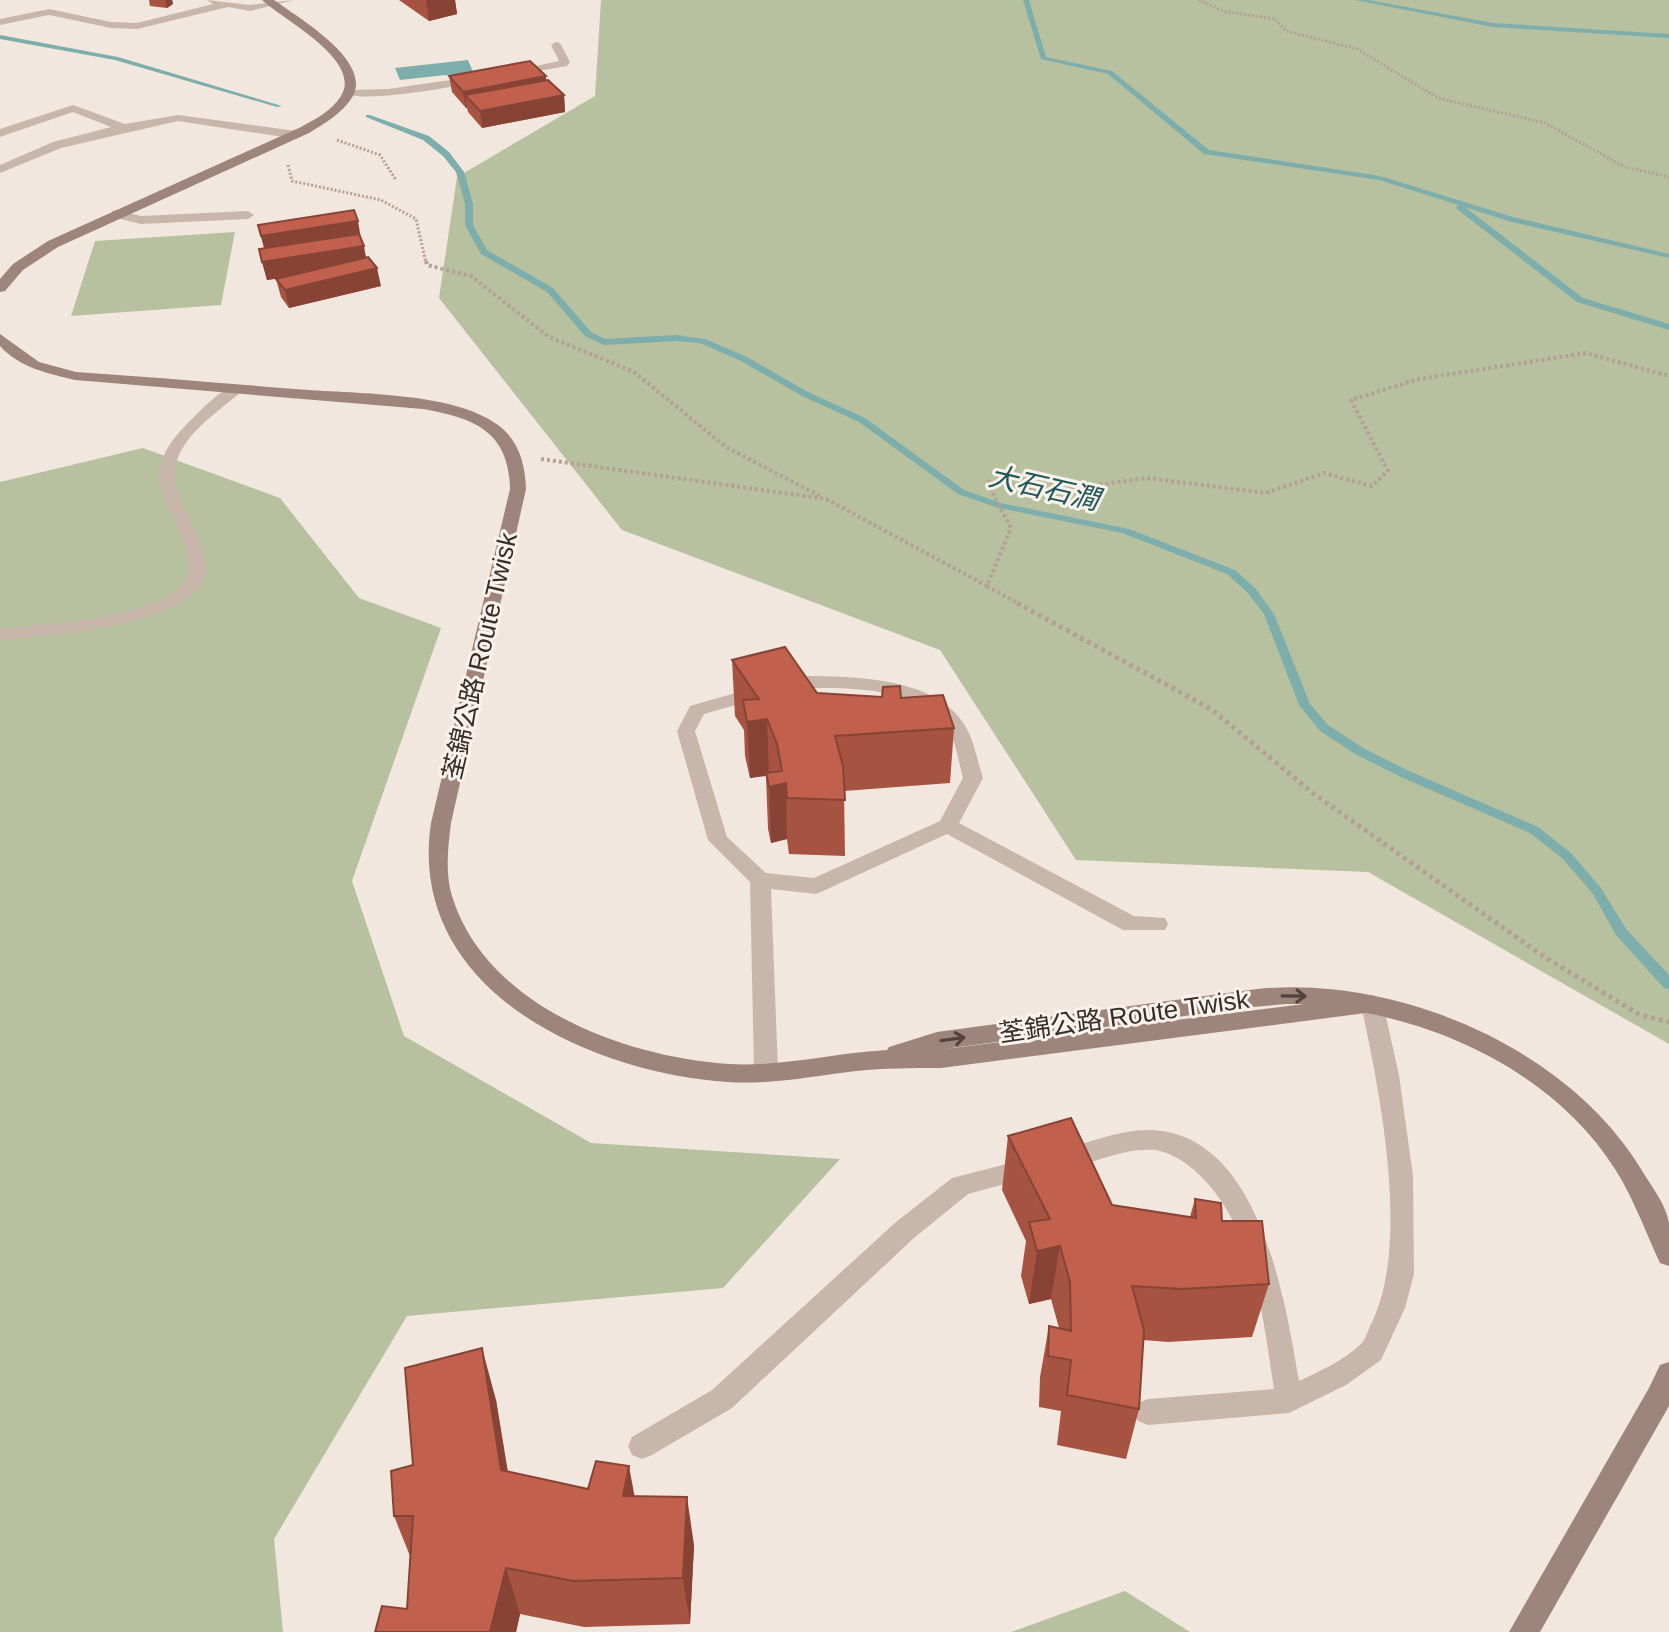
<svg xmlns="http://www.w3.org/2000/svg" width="1669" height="1632" viewBox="0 0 1669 1632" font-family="Helvetica,'Noto Sans TC',sans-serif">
  <rect width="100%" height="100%" fill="#f2e7de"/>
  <path fill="#b7c09f" d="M 601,0 L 1669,0 L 1669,1044 L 1368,872 L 1076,860 L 940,650 L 622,530 L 439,298 L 457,177 L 595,96 Z
    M 235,232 L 221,305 L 71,316 L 95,241 Z
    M 143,448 L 280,498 L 359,598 L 441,628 L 352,881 L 404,1036 L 591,1143 L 840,1159 L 723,1288 L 407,1316 L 274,1539 L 283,1632 L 0,1632 L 0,482 Z
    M 1125,1591 L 1190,1632 L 1011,1632 Z"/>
  <path fill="#7eaeac" d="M 468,60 L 473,72 L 400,80 L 395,68 Z"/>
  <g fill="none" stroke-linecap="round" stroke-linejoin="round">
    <path fill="#7eaeac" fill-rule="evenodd" d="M 1023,0 L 1029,0 L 1046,57 L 1112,71 L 1209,150 L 1380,176 L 1513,217 L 1669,254 L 1669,258 L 1508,221 L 1465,207 L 1583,298 L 1669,324 L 1669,330 L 1577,302 L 1457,209 L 1456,207 L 1459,205 L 1379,180 L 1204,154 L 1108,74 L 1041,59 Z
      M 1355,0 L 1368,0 L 1493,23 L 1669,34 L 1669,38 L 1493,27 Z
      M 0,35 L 118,57 L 282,106 L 277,107 L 115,60 L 0,39 Z
      M 366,115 L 370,115 L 429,136 L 449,152 L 464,172 L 473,204 L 473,225 L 487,250 L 553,288 L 591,332 L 605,339 L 676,335 L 705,339 L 747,357 L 808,392 L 865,418 L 964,490 L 1001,503 L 1129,529 L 1235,570 L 1255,588 L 1274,614 L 1310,704 L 1328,725 L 1363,748 L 1409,771 L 1538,827 L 1571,853 L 1601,888 L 1626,929 L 1669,975 L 1669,989 L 1664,988 L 1616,935 L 1593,894 L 1563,859 L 1530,833 L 1401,777 L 1355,754 L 1320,731 L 1299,705 L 1264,614 L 1247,592 L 1227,574 L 1122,533 L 999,508 L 958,494 L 859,422 L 802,396 L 741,361 L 700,343 L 676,341 L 604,345 L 585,336 L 547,292 L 481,254 L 465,225 L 465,204 L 456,172 L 443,156 L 423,140 L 366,117 Z"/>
    <path stroke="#b5a095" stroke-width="3" stroke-dasharray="2 2" stroke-linecap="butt" d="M 1199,0 L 1223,11 L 1275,19 L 1286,31 L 1357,49 L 1438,98 L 1545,123 L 1625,167 L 1669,177
      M 337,140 L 380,155 L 396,180
      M 288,165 L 292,181 L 381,200 L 416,219 L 426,263"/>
    <path stroke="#b5a095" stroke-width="4" stroke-dasharray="3 3" stroke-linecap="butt" d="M 426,261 L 427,265 L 471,276 L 549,337 L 634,372 L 726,447 L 822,497
      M 541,459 L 826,499 L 987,586 L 1011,528 L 986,481 L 1047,492 L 1147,478 L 1266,493 L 1324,473 L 1372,486 L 1388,471 L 1351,400 L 1419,379 L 1586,353 L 1669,376
      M 987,586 L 1021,605"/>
    <path stroke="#b5a095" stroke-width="5" stroke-dasharray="4 4" stroke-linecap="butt" d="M 1017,603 L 1211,709 L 1314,794 L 1543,956 L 1640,1015 L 1669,1022"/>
    <path fill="#c9b6aa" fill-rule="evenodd" d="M 207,0 L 250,5 L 294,0 L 250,11 L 228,7 L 137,29 L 111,28 L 49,15 L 0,25 L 0,19 L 49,9 L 111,22 L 137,23 L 213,4 Z
      M 556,42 L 560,43 L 570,62 L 567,66 L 509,76 L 509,72 L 559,61 L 551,45 Z
      M 478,76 L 484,79 L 482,81 C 459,86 361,104 345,93 L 351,90 L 388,89 Z
      M 73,105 L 125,124 L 178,115 L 296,131 L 302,135 L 296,139 L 178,121 L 61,148 L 0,173 L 0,165 L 53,142 L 111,127 L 73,112 L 0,137 L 0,129 Z
      M 117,210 L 141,216 L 248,211 L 254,215 L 248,219 L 141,224 L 112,217 L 112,211 Z
      M 236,385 L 243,389 L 241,392 C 218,412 184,433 176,464 C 170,490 193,521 201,546 C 203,554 207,567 205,576 C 188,627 46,635 0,641 L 0,629 C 51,623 137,621 178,589 C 208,565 163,509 159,481 C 156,457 177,433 193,418 C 204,407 221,389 236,385 Z
      M 795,676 C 848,676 941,675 968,731 C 975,745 978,763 983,778 L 959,823 L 1134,916 L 1165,918 L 1168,924 L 1165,930 L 1123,930 L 947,834 L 823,891 L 816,894 L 771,889 L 778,1071 L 774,1078 L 766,1080 L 758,1078 L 754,1071 L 750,882 L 708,840 L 677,731 L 690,706 ZM 796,688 C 842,688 928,684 951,735 C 957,748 959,764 963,778 L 940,821 L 814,878 L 766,873 L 727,837 L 695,731 L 704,714 Z
      M 1372,995 L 1380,998 L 1383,1004 L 1399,1075 L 1413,1176 L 1414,1274 L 1405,1308 L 1381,1360 L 1346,1385 L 1289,1413 L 1148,1425 L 1138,1421 L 1134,1412 L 1138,1403 L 1148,1399 L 1274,1389 C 1262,1313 1254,1222 1193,1169 C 1182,1160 1169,1152 1155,1150 C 1125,1147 1093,1163 1065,1170 L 1056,1167 L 1053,1160 L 1056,1153 C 1085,1143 1121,1129 1152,1130 C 1260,1135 1285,1300 1299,1381 C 1320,1371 1345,1360 1362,1343 C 1366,1338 1369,1328 1372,1322 C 1411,1241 1379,1090 1361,1004 L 1364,998 Z
      M 1030,1158 L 1039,1161 L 1042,1168 L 1039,1175 L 968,1194 L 914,1238 L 732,1408 L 652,1455 L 642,1459 L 632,1455 L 628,1446 L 632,1437 L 712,1390 L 896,1222 L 952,1178 Z"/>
    <path fill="#9d857c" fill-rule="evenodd" d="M 262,0 L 274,0 C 297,17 372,60 353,96 C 343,113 325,123 309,133 L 58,247 L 23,270 L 5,291 L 0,292 L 0,279 L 13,264 L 48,241 L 301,127 C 315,119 332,111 341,96 C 363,60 283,20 262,0 Z
      M 0,334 L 39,362 L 76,372 C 149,377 222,383 295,389 C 350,394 453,391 498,425 C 519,441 525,463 526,489 L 451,823 C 448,847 445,873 452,896 C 486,1006 624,1057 729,1064 C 782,1067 834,1053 887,1050 L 889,1047 L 937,1032 L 1257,989 C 1396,975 1567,1047 1641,1169 C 1651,1186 1666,1204 1669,1223 C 1669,1237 1669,1253 1669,1266 L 1660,1263 C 1645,1231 1634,1199 1615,1169 C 1562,1084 1461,1031 1366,1013 L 941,1068 C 912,1068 884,1068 856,1071 C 814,1076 771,1085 728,1082 C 589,1073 406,989 431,823 L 510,489 C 509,431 474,418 423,409 L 75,380 C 47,373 20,368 0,346 ZM 1285,1004 L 1304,1004 L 937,1050 L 1243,1008 Z
      M 1669,1362 L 1669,1406 L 1540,1632 L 1509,1632 L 1649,1388 L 1660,1365 Z"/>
  </g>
  <path fill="#a65342" d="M 149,0 L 172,0 L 173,4 L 167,8 L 150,6 Z
    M 399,0 L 455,0 L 457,14 L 429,21 Z
    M 449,76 L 546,80 L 564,95 L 565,112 L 482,128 L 468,112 L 467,108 L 466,108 L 452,92 Z
    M 258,225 L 361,239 L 366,257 L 381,286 L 289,308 L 281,297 L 276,279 L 281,278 L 267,280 L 259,249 L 264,248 Z
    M 732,660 L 817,693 L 901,698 L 954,728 L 950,783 L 844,791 L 845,856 L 789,854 L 787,839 L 771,843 L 768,829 L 766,776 L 750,778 L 745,756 L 744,730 L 735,716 Z
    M 1008,1136 L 1112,1205 L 1190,1217 L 1195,1199 L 1222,1221 L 1269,1284 L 1252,1337 L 1168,1342 L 1143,1340 L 1139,1409 L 1126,1459 L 1057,1445 L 1061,1411 L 1039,1407 L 1040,1377 L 1049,1326 L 1059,1328 L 1051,1299 L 1029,1304 L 1021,1276 L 1026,1241 L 1002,1190 Z
    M 496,1400 L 508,1472 L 588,1489 L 634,1496 L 694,1545 L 690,1624 L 584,1627 L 520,1614 L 516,1632 L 375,1632 L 407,1609 L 410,1556 L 394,1516 L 413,1465 Z"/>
  <path fill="#874436" d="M 165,0 L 172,0 L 173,4 L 167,8 Z
    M 426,0 L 455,0 L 457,14 L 429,21 Z
    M 546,76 L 547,93 L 465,95 L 467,108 L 466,108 L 463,92 Z
    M 564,95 L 565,112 L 482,128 L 480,111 Z
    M 358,221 L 361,239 L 266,254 L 261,236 Z
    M 364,246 L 367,264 L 267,280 L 262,262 Z
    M 377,268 L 381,286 L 289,308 L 285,290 Z
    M 767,719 L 769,775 L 750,778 L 747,722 Z
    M 786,783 L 787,839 L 771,843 L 769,787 Z
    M 1060,1246 L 1051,1299 L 1029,1304 L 1037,1251 Z
    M 482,1348 L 496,1400 L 515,1519 L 501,1470 Z
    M 629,1466 L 638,1515 L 623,1496 Z
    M 687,1497 L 694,1545 L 690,1624 L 683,1578 Z
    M 506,1568 L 520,1614 L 516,1632 L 490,1632 Z"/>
  <path fill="#c1614d" stroke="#874436" stroke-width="2" d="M 530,61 L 546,76 L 463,92 L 449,76 Z
    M 548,80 L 564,95 L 480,111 L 465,95 Z
    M 354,210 L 358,221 L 261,236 L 258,225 Z
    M 359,234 L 364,246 L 262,262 L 259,249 Z
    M 368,257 L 377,268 L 285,290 L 276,279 Z
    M 785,647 L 817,693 L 882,697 L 883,687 L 900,686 L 901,698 L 943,695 L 954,728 L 835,736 L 843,766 L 845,800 L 787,798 L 786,783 L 769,787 L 766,773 L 782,771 L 777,744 L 767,719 L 747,722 L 743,700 L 759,699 L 732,660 Z
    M 1071,1118 L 1112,1205 L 1196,1218 L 1195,1199 L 1221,1203 L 1222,1221 L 1262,1221 L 1269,1284 L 1182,1289 L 1132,1286 L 1144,1330 L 1139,1409 L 1067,1395 L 1071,1360 L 1048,1356 L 1049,1326 L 1071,1331 L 1070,1282 L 1060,1246 L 1037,1251 L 1029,1222 L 1050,1219 L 1008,1136 Z
    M 482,1348 L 501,1470 L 588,1489 L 596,1461 L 629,1466 L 623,1496 L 687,1497 L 683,1578 L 573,1581 L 506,1568 L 490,1632 L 375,1632 L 382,1606 L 407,1609 L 413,1516 L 394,1516 L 391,1471 L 413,1465 L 405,1368 Z"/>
  <defs><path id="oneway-shaft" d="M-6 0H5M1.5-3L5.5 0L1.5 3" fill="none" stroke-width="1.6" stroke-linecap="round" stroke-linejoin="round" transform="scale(2)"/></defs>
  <g stroke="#50433e">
    <use href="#oneway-shaft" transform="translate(1294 996) rotate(1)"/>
    <use href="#oneway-shaft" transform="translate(953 1039) rotate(-8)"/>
  </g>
  <g text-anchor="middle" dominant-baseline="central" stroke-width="6" stroke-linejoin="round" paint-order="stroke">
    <g font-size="26" fill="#372d2a" stroke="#f9f1eb">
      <text transform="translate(480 656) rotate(-77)">荃錦公路 Route Twisk</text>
      <text transform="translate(1124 1016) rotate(-8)">荃錦公路 Route Twisk</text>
    </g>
    <g font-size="28" font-style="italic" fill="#215757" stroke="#f9f1eb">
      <text transform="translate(1044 488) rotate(13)">大石石澗</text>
    </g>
  </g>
</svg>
